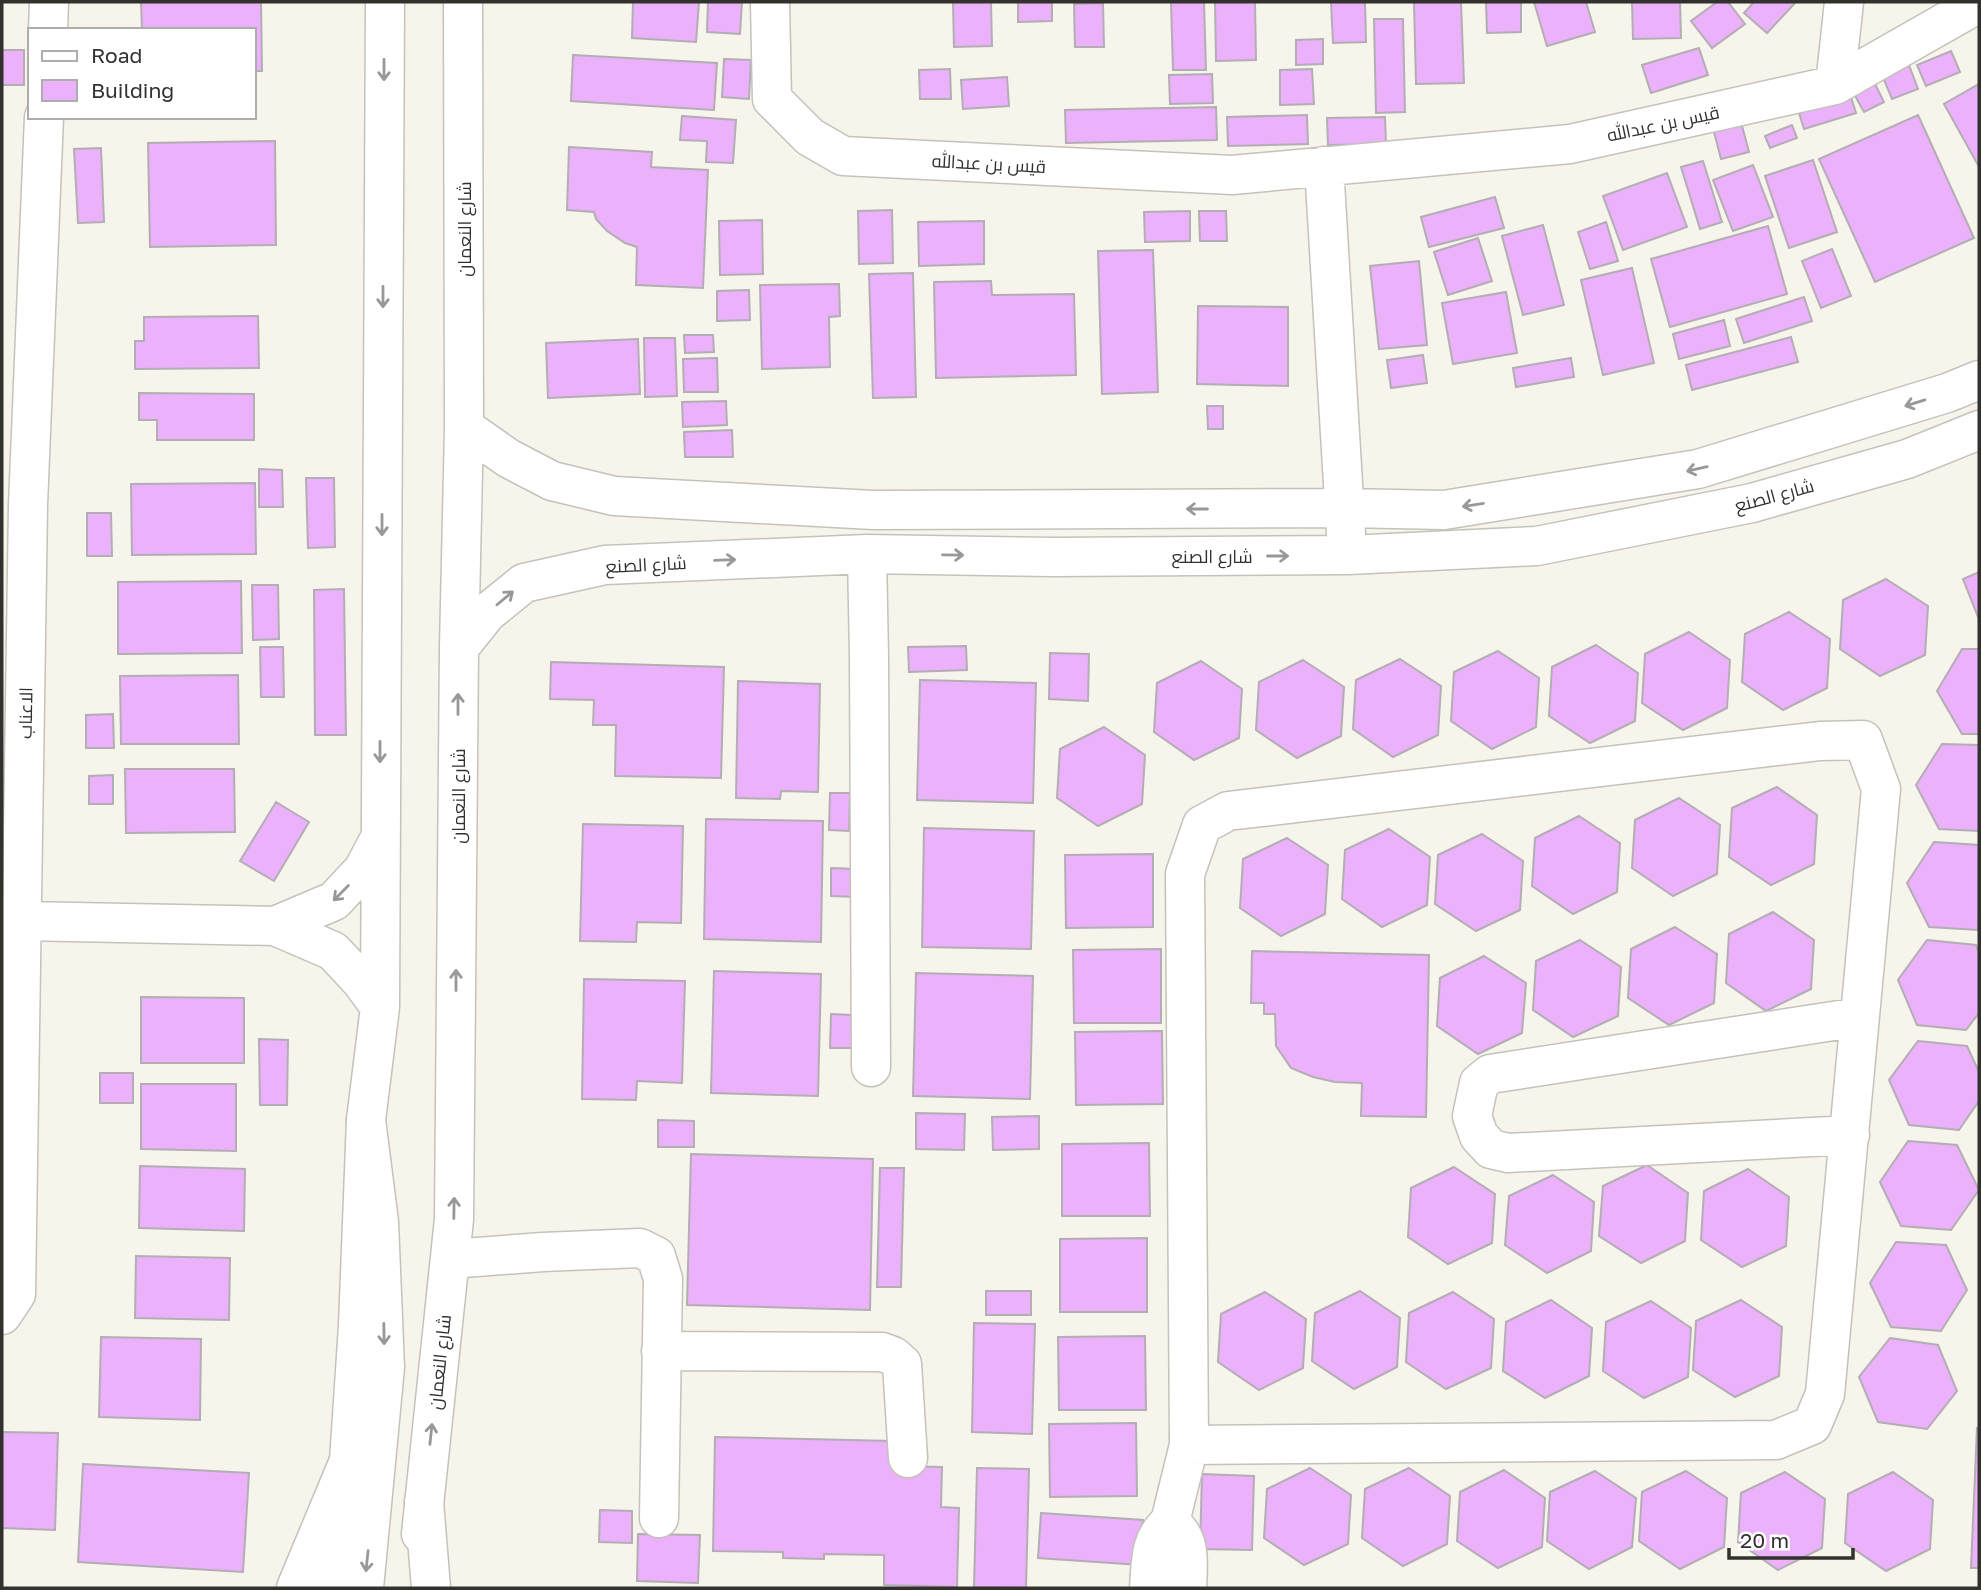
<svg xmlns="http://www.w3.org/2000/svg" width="1981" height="1590" viewBox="0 0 1981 1590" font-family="'Golos Text',Cairo,sans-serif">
  <rect width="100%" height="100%" fill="#f6f4eb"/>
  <path fill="#ebb1fb" stroke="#b3adb4" stroke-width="2" d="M 141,2 L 261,2 L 262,71 L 254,71 L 254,30 L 142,30 Z
    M 633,2 L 699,2 L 696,42 L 632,38 Z
    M 708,2 L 742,2 L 740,34 L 707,32 Z
    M 953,2 L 991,2 L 992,46 L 954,47 Z
    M 1018,2 L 1052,2 L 1052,21 L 1018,22 Z
    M 1171,2 L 1204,2 L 1206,70 L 1173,70 Z
    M 1215,2 L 1255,2 L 1256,60 L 1216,61 Z
    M 1331,2 L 1365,2 L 1366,42 L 1333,43 Z
    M 1414,2 L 1461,2 L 1464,83 L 1416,84 Z
    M 1486,2 L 1521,2 L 1521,32 L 1487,33 Z
    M 1534,2 L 1586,2 L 1595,32 L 1547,46 Z
    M 1632,2 L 1680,2 L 1681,38 L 1633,39 Z
    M 1717,2 L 1728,2 L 1745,24 L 1712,48 L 1691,21 Z
    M 1754,2 L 1796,2 L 1767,33 L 1744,13 Z
    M 1103,3 L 1104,47 L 1075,47 L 1074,4 Z
    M 1374,19 L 1403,19 L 1405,112 L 1376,113 Z
    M 1323,39 L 1323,64 L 1296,65 L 1296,40 Z
    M 1699,48 L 1708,75 L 1651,93 L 1642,65 Z
    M 2,50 L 24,50 L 24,85 L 2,85 Z
    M 1951,51 L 1960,72 L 1926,86 L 1917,65 Z
    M 573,55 L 717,63 L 714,110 L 571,101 Z
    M 724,59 L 751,60 L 749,99 L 722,97 Z
    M 1909,65 L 1918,89 L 1892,99 L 1882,75 Z
    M 950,69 L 951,99 L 920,99 L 919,70 Z
    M 1312,69 L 1314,104 L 1280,105 L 1280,70 Z
    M 1212,74 L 1213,103 L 1170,104 L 1169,75 Z
    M 1007,77 L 1009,106 L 963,109 L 961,80 Z
    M 1875,84 L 1884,102 L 1864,112 L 1854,94 Z
    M 1979,84 L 1979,167 L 1944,104 Z
    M 1851,97 L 1856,113 L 1804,129 L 1799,113 Z
    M 1216,107 L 1217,140 L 1066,143 L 1065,110 Z
    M 1307,115 L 1308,144 L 1228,146 L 1227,117 Z
    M 1918,115 L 1974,238 L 1875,282 L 1819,159 Z
    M 682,116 L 736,120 L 733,163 L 706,162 L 707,141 L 680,140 Z
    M 1385,117 L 1386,144 L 1328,145 L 1327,118 Z
    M 1741,122 L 1749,152 L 1721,159 L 1713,128 Z
    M 1792,125 L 1797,138 L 1770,148 L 1765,136 Z
    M 275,141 L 276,245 L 150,247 L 148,143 Z
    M 569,147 L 652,152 L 651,167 L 708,170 L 703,288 L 636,285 L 637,247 L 625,243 L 607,231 L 596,219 L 594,212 L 567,210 Z
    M 101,148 L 104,222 L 78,223 L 74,149 Z
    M 1813,160 L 1837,232 L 1789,248 L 1765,176 Z
    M 1703,161 L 1722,222 L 1700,229 L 1681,167 Z
    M 1753,165 L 1773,217 L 1733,231 L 1713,180 Z
    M 1667,173 L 1687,227 L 1623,250 L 1603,196 Z
    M 1495,197 L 1504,228 L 1429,247 L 1421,217 Z
    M 892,210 L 893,263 L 859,264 L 858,211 Z
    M 1190,211 L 1190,241 L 1145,242 L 1144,212 Z
    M 1199,211 L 1226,211 L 1227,241 L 1200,241 Z
    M 762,220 L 763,274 L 720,275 L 719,221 Z
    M 984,221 L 984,264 L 919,266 L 918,222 Z
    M 1606,222 L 1618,261 L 1590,269 L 1578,232 Z
    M 1543,225 L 1564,305 L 1523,315 L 1502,236 Z
    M 1768,226 L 1787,294 L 1670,327 L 1651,259 Z
    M 1478,238 L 1492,281 L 1448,295 L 1434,252 Z
    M 1832,249 L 1851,296 L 1821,308 L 1802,261 Z
    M 1153,250 L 1158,392 L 1102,394 L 1098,251 Z
    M 1419,261 L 1427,345 L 1379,349 L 1370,266 Z
    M 1632,268 L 1654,363 L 1603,375 L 1581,280 Z
    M 913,273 L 916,397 L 873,398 L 869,274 Z
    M 991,281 L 992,295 L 1074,294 L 1076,375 L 936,378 L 934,282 Z
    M 839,284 L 840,316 L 829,317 L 830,367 L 762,369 L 760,285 Z
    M 749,290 L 750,320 L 717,321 L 717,291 Z
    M 1506,292 L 1517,353 L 1453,364 L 1442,303 Z
    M 1804,297 L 1812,321 L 1744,343 L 1736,319 Z
    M 1198,306 L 1288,307 L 1288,386 L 1197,384 Z
    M 258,316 L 259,368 L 135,369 L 135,341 L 144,341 L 144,317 Z
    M 1724,320 L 1730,346 L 1679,359 L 1673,334 Z
    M 684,335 L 713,335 L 714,352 L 685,353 Z
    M 1791,337 L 1798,362 L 1692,390 L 1686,365 Z
    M 644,338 L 675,338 L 677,396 L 645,397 Z
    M 638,339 L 640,394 L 548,398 L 546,343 Z
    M 1423,355 L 1427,383 L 1391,388 L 1387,360 Z
    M 717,358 L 718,392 L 684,392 L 683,359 Z
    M 1571,358 L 1574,377 L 1516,387 L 1513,368 Z
    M 139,393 L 254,394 L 254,440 L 157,440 L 157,420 L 139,420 Z
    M 726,401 L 727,425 L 683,427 L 682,402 Z
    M 1207,406 L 1223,406 L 1223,429 L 1208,429 Z
    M 732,430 L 733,457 L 685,457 L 684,432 Z
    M 259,469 L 282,470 L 283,507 L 259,507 Z
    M 306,478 L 334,478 L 335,547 L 308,548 Z
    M 255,483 L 256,554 L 132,555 L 131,484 Z
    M 87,513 L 111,513 L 112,556 L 87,556 Z
    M 1979,572 L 1979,616 L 1978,617 L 1963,579 Z
    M 1886,579 L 1928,606 L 1925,655 L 1880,676 L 1840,649 L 1843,600 Z
    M 241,581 L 242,653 L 118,654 L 118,582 Z
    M 252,585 L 278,585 L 279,639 L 253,640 Z
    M 344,589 L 346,735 L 315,735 L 314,590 Z
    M 1789,612 L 1830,639 L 1827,688 L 1783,710 L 1742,682 L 1745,634 Z
    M 1689,632 L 1730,660 L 1727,708 L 1683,730 L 1642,703 L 1645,654 Z
    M 1596,645 L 1638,673 L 1635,721 L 1590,743 L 1549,716 L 1552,667 Z
    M 966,646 L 967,670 L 909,672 L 908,647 Z
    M 260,647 L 283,647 L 284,697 L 261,697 Z
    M 1962,649 L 1979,649 L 1979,734 L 1962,734 L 1937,691 Z
    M 1498,651 L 1539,678 L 1536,727 L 1492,749 L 1451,721 L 1454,672 Z
    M 1050,653 L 1089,654 L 1088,701 L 1049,699 Z
    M 1400,659 L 1441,686 L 1438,735 L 1393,757 L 1353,729 L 1356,680 Z
    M 1303,660 L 1344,687 L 1341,736 L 1297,758 L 1256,730 L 1259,682 Z
    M 1201,661 L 1242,689 L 1239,738 L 1194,760 L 1154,732 L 1157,683 Z
    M 551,662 L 724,667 L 721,778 L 615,776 L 616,725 L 593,725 L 594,700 L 550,699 Z
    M 238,675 L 239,744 L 121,744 L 120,676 Z
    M 920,680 L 1036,683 L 1033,803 L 917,800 Z
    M 738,681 L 820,684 L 818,792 L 781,791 L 780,799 L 736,798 Z
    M 113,714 L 114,748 L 86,748 L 86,715 Z
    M 1104,727 L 1145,755 L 1142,804 L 1098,826 L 1057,798 L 1060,749 Z
    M 1942,744 L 1979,745 L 1979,831 L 1939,829 L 1916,785 Z
    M 125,769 L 234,769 L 235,832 L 126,833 Z
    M 113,775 L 113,804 L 89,804 L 89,776 Z
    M 1777,787 L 1817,815 L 1814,864 L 1771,885 L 1729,857 L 1732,808 Z
    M 830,793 L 850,793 L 849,831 L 829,830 Z
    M 1679,798 L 1720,825 L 1717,874 L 1673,896 L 1632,868 L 1635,820 Z
    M 276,802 L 309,822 L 274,881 L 240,861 Z
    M 1579,816 L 1620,843 L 1617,892 L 1573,914 L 1532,886 L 1535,838 Z
    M 706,819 L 823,821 L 821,942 L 704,939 Z
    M 583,824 L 683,826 L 681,923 L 637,922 L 636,942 L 580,941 Z
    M 924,828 L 1034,831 L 1031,949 L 922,947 Z
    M 1389,829 L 1430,857 L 1427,905 L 1382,927 L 1342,899 L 1345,850 Z
    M 1482,834 L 1523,861 L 1520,910 L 1476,931 L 1435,904 L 1438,855 Z
    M 1287,838 L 1328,865 L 1325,914 L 1281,936 L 1240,908 L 1243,859 Z
    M 1934,842 L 1979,845 L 1978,930 L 1929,927 L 1907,883 Z
    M 1153,854 L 1153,927 L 1066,928 L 1065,855 Z
    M 831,868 L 856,869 L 856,897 L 831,896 Z
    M 1773,912 L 1814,940 L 1811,989 L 1766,1011 L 1726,983 L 1729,934 Z
    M 1675,927 L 1717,954 L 1714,1003 L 1669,1025 L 1628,998 L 1631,949 Z
    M 1580,940 L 1621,967 L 1618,1016 L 1573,1037 L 1533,1010 L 1536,961 Z
    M 1927,940 L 1976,945 L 1979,954 L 1979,1013 L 1966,1030 L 1917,1025 L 1898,980 Z
    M 1161,949 L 1161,1023 L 1074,1023 L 1073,950 Z
    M 1252,951 L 1429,955 L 1426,1117 L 1361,1116 L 1362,1083 L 1335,1082 L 1313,1077 L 1291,1068 L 1276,1046 L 1275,1014 L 1264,1014 L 1264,1003 L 1251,1003 Z
    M 1484,956 L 1526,983 L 1522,1033 L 1478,1054 L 1437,1026 L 1440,978 Z
    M 714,971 L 821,974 L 818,1096 L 711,1093 Z
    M 916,973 L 1033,976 L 1030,1099 L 913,1096 Z
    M 584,979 L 685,981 L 682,1083 L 637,1081 L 636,1100 L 582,1099 Z
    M 141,997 L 244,998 L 244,1063 L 141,1063 Z
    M 831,1014 L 852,1015 L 852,1048 L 830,1048 Z
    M 1162,1031 L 1163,1104 L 1076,1105 L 1075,1032 Z
    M 259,1039 L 288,1040 L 287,1105 L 260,1105 Z
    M 1918,1041 L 1967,1046 L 1979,1072 L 1979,1101 L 1959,1130 L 1909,1125 L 1889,1080 Z
    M 100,1073 L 133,1073 L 133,1103 L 100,1103 Z
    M 141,1084 L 236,1084 L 236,1151 L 141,1149 Z
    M 916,1113 L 965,1114 L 964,1150 L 916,1149 Z
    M 1039,1116 L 1039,1149 L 993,1150 L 992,1117 Z
    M 658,1120 L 694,1121 L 694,1147 L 658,1147 Z
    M 1908,1141 L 1957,1145 L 1979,1190 L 1951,1230 L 1901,1226 L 1880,1182 Z
    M 1149,1143 L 1150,1216 L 1062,1216 L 1062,1144 Z
    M 691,1154 L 873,1159 L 870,1310 L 687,1305 Z
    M 1647,1165 L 1688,1193 L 1685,1241 L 1641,1263 L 1599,1236 L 1603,1186 Z
    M 140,1166 L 245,1169 L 244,1231 L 139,1228 Z
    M 1454,1167 L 1495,1194 L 1492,1243 L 1448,1264 L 1408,1237 L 1411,1188 Z
    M 880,1168 L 904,1168 L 901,1287 L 877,1287 Z
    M 1748,1169 L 1789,1197 L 1786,1246 L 1742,1267 L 1701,1240 L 1704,1191 Z
    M 1553,1175 L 1594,1202 L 1591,1251 L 1547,1273 L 1505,1245 L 1509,1196 Z
    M 1147,1238 L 1147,1312 L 1060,1312 L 1060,1239 Z
    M 1896,1242 L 1946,1245 L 1967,1290 L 1941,1331 L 1891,1327 L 1870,1283 Z
    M 136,1256 L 230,1258 L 229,1320 L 135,1318 Z
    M 986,1291 L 1031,1291 L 1031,1315 L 986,1315 Z
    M 1360,1291 L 1400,1318 L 1397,1367 L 1354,1389 L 1312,1361 L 1315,1313 Z
    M 1265,1292 L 1306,1319 L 1303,1368 L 1259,1390 L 1218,1362 L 1221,1314 Z
    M 1453,1292 L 1494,1319 L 1491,1368 L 1446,1389 L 1406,1362 L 1409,1313 Z
    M 1551,1300 L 1592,1328 L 1589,1376 L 1545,1398 L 1503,1371 L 1506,1322 Z
    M 1741,1300 L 1782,1327 L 1779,1376 L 1735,1397 L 1693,1370 L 1696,1321 Z
    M 1651,1301 L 1691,1328 L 1688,1377 L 1644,1398 L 1603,1371 L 1606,1322 Z
    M 974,1323 L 1035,1324 L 1032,1434 L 972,1432 Z
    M 1145,1336 L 1146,1410 L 1059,1410 L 1058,1337 Z
    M 101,1337 L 201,1339 L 200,1420 L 99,1417 Z
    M 1890,1338 L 1938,1345 L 1957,1391 L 1927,1429 L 1878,1422 L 1859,1377 Z
    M 1136,1423 L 1137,1496 L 1050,1497 L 1049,1424 Z
    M 1977,1428 L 1979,1428 L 1979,1568 L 1971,1568 Z
    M 2,1432 L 58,1433 L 55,1530 L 2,1528 Z
    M 715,1437 L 893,1441 L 892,1466 L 942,1467 L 941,1507 L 959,1508 L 957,1587 L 884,1585 L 884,1555 L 824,1554 L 824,1559 L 783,1558 L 783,1552 L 713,1551 Z
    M 83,1464 L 249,1473 L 243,1572 L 78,1562 Z
    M 977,1468 L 1029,1469 L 1026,1588 L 974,1587 Z
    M 1310,1468 L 1351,1495 L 1348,1544 L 1304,1565 L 1264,1538 L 1267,1489 Z
    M 1409,1468 L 1450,1496 L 1447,1544 L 1403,1566 L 1362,1538 L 1365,1489 Z
    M 1504,1470 L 1545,1498 L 1542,1547 L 1498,1568 L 1457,1541 L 1460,1492 Z
    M 1595,1471 L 1636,1498 L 1632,1547 L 1589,1569 L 1547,1541 L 1550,1492 Z
    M 1686,1471 L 1727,1498 L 1724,1547 L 1680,1569 L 1639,1541 L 1642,1492 Z
    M 1785,1472 L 1825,1499 L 1822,1548 L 1778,1570 L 1738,1542 L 1741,1493 Z
    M 1893,1472 L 1933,1500 L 1930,1549 L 1886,1571 L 1845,1543 L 1848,1494 Z
    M 1202,1474 L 1254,1476 L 1252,1550 L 1200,1549 Z
    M 600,1510 L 632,1511 L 632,1543 L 599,1542 Z
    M 1041,1513 L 1143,1520 L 1140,1565 L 1038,1558 Z
    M 638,1534 L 700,1535 L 698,1583 L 637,1581 Z"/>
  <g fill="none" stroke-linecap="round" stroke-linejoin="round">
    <g stroke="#c4c2ba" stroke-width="41">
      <path id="minor" d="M 770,2 L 772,99 L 810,137 L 843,156 L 1232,175 L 1570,144 L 1835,85 L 1979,3
        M 48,30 L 49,2
        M 1835,85 L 1844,2
        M 1324,166 L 1346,534
        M 464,427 L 508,458 L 552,481 L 614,496 L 873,510 L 1345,508 L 1444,510 L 1698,469 L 1947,393 L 1979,380
        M 867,554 L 869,658 L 871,1067
        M 459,648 L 487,613 L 524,583 L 605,565 L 867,554 L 1054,557 L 1348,555 L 1537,546 L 1752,503 L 1907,459 L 1979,430
        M 22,921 L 275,926 L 333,951 L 361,981 L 380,1007
        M 275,926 L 334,901 L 363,870 L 380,838
        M 1850,1135 L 1508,1153 L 1491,1149 L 1479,1136 L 1472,1116 L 1479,1083 L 1490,1074 L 1859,1017
        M 450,1259 L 543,1252 L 640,1248 L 656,1256 L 663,1279 L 659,1518
        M 2,1315 L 16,1294 L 28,505 L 44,117
        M 661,1351 L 882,1352 L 893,1356 L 902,1364 L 908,1458
        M 1170,1522 C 1192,1540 1188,1561 1187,1588
        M 421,1534 L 454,1219 L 459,648 L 464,427 L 463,2
        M 335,1588 L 349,1461 L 358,1326 L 366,1120 L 380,1007 L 385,2
        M 1149,1588 C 1151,1562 1149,1540 1170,1522 L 1189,1445 L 1185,874 L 1202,825 L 1228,811 L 1820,741 L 1863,740 L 1881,789 L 1825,1394 L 1812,1425 L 1776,1440 L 1189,1445"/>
    </g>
    <g stroke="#c4c2ba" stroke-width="41">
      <path id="major" d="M 424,1502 L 431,1588
        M 296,1588 L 349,1461
        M 364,1588 L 385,1367 L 379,1222 L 366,1120"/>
    </g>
    <use href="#minor" stroke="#fff" stroke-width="38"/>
    <use href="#major" stroke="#fff" stroke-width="38"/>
  </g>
  <defs><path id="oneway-shaft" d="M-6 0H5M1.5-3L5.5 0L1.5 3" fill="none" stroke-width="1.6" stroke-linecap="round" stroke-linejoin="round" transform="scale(1.75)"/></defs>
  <g stroke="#989896">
    <use href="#oneway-shaft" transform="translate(384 70) rotate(90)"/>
    <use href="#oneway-shaft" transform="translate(383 297) rotate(90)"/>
    <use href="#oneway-shaft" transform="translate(1915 403) rotate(163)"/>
    <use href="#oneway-shaft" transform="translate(1697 469) rotate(167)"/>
    <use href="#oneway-shaft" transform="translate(1473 505) rotate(171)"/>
    <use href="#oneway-shaft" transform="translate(1197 509) rotate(180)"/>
    <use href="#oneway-shaft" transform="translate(382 525) rotate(90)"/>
    <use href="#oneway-shaft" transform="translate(953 555) rotate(1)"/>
    <use href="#oneway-shaft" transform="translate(1278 556)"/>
    <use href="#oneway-shaft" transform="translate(725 560) rotate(-2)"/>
    <use href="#oneway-shaft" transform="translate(505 598) rotate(-40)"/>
    <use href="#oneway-shaft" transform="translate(458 704) rotate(-90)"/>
    <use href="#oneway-shaft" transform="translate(380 752) rotate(90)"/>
    <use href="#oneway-shaft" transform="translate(341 893) rotate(135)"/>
    <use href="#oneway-shaft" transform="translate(456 980) rotate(-90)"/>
    <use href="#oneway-shaft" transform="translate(454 1208) rotate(-89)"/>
    <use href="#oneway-shaft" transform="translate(384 1334) rotate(89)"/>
    <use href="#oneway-shaft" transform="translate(431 1434) rotate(-84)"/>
    <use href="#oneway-shaft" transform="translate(367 1561) rotate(96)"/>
  </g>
  <g text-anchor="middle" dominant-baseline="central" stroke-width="6" stroke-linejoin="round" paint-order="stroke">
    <g font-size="18" fill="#32312e" stroke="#fff">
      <text transform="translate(1663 123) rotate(-12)">قيس بن عبدالله</text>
      <text transform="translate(989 163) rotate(3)">قيس بن عبدالله</text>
      <text transform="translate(464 229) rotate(-90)">شارع النعمان</text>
      <text transform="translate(1774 495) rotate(-15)">شارع الصنع</text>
      <text x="1212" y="556">شارع الصنع</text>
      <text transform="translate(646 564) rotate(-3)">شارع الصنع</text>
      <text transform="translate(25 713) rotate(-89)">الاعناب</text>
      <text transform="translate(458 796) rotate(-90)">شارع النعمان</text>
      <text transform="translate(439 1362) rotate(-84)">شارع النعمان</text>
    </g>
  </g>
  <rect width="1981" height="1590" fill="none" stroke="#32312e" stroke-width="7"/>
  <rect x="28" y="28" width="228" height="91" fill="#ffffff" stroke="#adadab" stroke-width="2"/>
  <rect x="42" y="51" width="35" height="10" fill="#ffffff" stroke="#adadab" stroke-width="2"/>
  <text x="91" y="63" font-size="21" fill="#32312e">Road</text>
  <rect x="42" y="80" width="35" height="21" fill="#ebb1fb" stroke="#adadab" stroke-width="2"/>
  <text x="91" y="98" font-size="21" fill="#32312e">Building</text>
  <path d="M1729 1548v10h124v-10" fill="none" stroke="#32312e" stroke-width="3.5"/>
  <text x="1740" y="1548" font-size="21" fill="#32312e" stroke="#ffffff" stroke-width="5" paint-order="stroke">20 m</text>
</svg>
